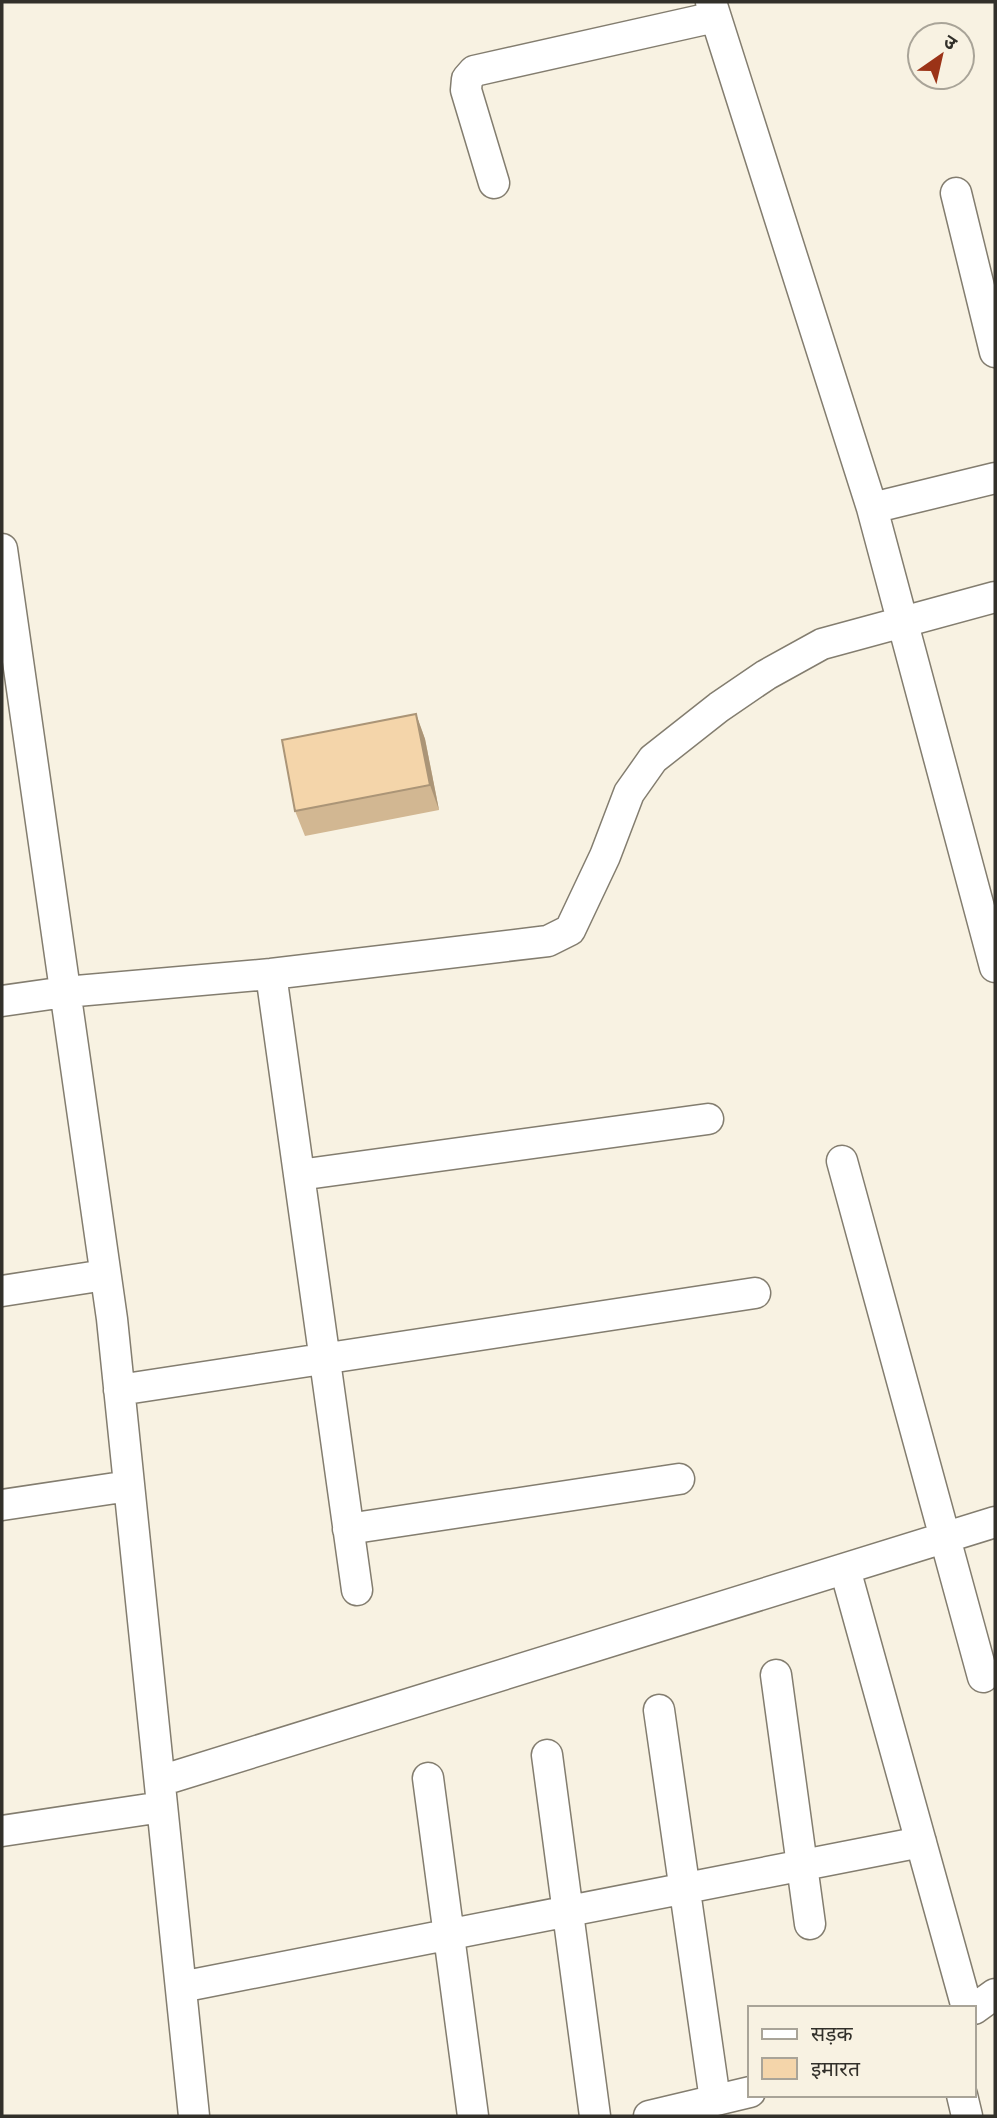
<svg xmlns="http://www.w3.org/2000/svg" width="997" height="2118" viewBox="0 0 997 2118" font-family="Roboto,'Noto Sans Devanagari',sans-serif">
  <rect width="100%" height="100%" fill="#f8f2e2"/>
  <g fill="none" stroke-linecap="round" stroke-linejoin="round">
    <g stroke="#837d6f" stroke-width="33">
      <path id="street" d="M 711,2 L 872,508 L 995,967
        M 494,183 L 466,90 L 467,79 L 474,71 L 715,17
        M 956,193 L 995,352
        M 872,508 L 995,478
        M 2,549 L 112,1319 L 194,2116
        M 271,974 L 357,1590
        M 2,1001 L 65,992 L 271,974 L 548,941 L 570,930 L 605,856 L 629,793 L 653,759 L 719,707 L 766,675 L 822,644 L 995,597
        M 842,1161 L 983,1677
        M 299,1175 L 708,1119
        M 2,1291 L 105,1275
        M 119,1390 L 755,1293
        M 2,1505 L 129,1486
        M 348,1529 L 679,1479
        M 845,1569 L 967,2008
        M 776,1675 L 810,1924
        M 659,1710 L 715,2100
        M 547,1755 L 595,2116
        M 428,1778 L 473,2116
        M 160,1781 L 995,1522
        M 2,1831 L 162,1807
        M 181,1987 L 921,1842
        M 974,2009 L 995,1994
        M 962,2095 L 967,2116
        M 649,2116 L 750,2092"/>
    </g>
    <use href="#street" stroke="#fff" stroke-width="30"/>
  </g>
  <path fill="#d2b792" d="M 416,714 L 425,739 L 439,810 L 305,836 L 295,811 Z"/>
  <path fill="#ab9577" d="M 416,714 L 425,739 L 439,810 L 430,785 Z"/>
  <path fill="#f4d5aa" stroke="#ab9577" stroke-width="2" d="M 416,714 L 430,785 L 295,811 L 282,740 Z"/>
  <rect width="997" height="2118" fill="none" stroke="#32302a" stroke-width="7"/>
  <rect x="748" y="2006" width="228" height="91" fill="#f8f2e2" stroke="#a9a498" stroke-width="2"/>
  <rect x="762" y="2029" width="35" height="10" fill="#ffffff" stroke="#a9a498" stroke-width="2"/>
  <text x="811" y="2041" font-size="21" fill="#32302a">सड़क</text>
  <rect x="762" y="2058" width="35" height="21" fill="#f4d5aa" stroke="#a9a498" stroke-width="2"/>
  <text x="811" y="2076" font-size="21" fill="#32302a">इमारत</text>
  <g transform="translate(941 56) rotate(34)"><circle r="33" fill="#f8f2e2" stroke="#a9a498" stroke-width="2"/>
  <path d="M0-5L12 26L0 18L-12 26Z" fill="#9b3317"/>
  <text y="-10" font-size="19" font-weight="bold" text-anchor="middle" fill="#32302a">उ</text>
  </g>
</svg>
